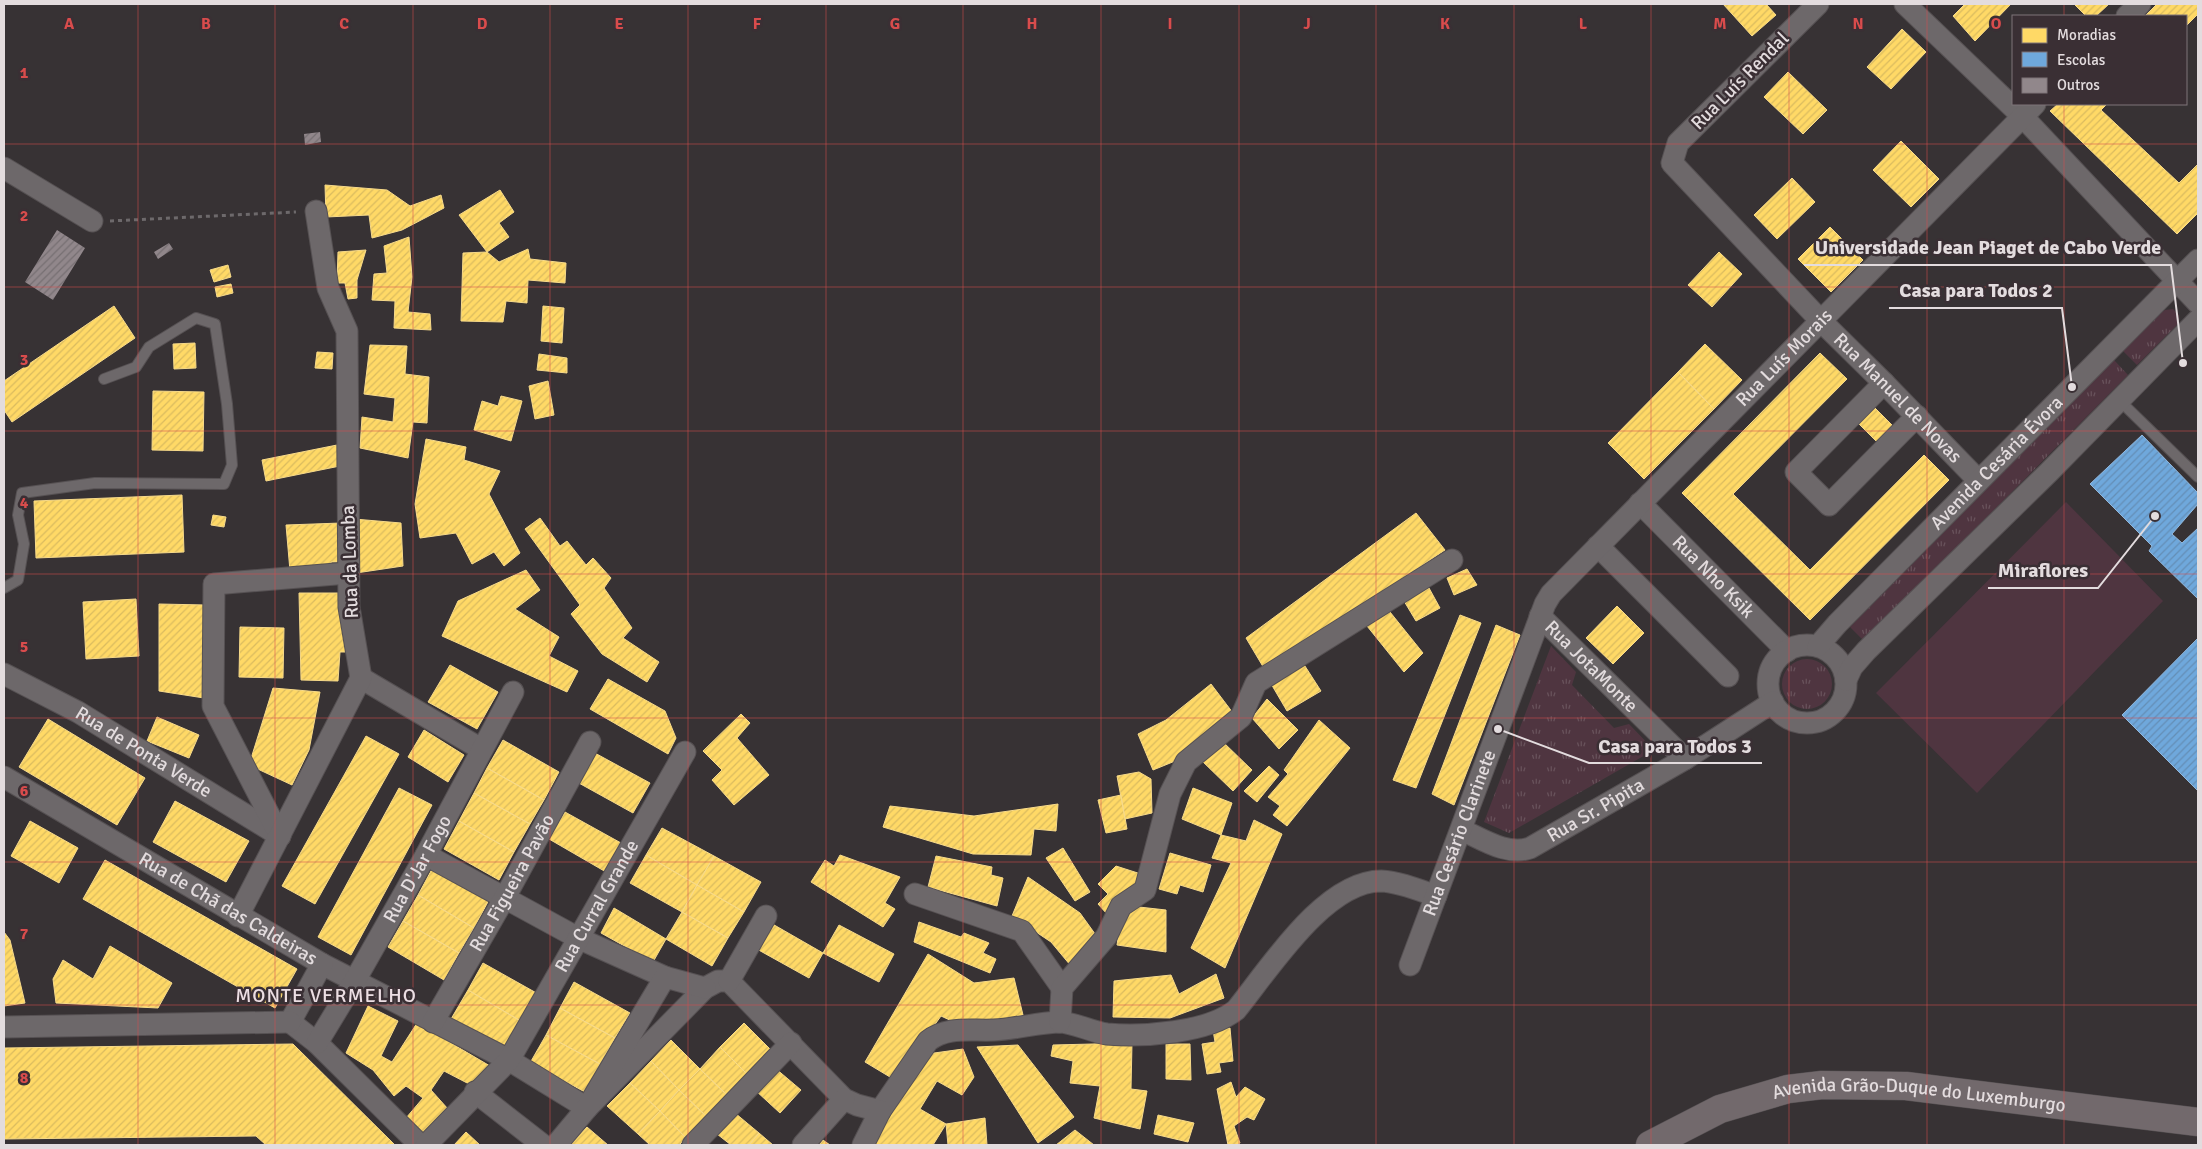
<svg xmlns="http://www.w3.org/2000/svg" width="2202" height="1149" viewBox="0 0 2202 1149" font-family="Signika,sans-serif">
  <defs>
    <pattern id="grass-tufts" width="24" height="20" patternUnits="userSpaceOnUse" patternTransform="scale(1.25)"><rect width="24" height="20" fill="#4f3540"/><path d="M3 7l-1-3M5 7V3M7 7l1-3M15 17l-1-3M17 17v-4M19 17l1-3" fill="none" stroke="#68525b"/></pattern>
    <pattern id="homes-hatch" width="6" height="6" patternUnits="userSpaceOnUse" patternTransform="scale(1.25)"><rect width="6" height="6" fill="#ffd966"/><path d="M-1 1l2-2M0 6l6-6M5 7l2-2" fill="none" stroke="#dabb5f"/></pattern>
    <pattern id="schools-hatch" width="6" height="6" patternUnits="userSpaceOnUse" patternTransform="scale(1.25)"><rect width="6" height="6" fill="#6fa8dc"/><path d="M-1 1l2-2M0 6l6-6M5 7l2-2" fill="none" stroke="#648eb6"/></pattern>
    <pattern id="building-hatch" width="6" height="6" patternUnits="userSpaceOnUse" patternTransform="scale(1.25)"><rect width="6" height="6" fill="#91878b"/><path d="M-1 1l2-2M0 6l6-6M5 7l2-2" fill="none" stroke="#766f72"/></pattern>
  </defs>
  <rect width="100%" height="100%" fill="#373234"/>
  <path fill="url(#grass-tufts)" d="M 2173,309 L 2179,315 L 2179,323 L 2137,365 L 2123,351 L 2162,312 L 2165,310 Z
    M 2114,360 L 2128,375 L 1864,641 L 1850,627 Z
    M 1551,646 L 1576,672 L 1572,685 L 1614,728 L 1629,724 L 1654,750 L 1509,833 L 1484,822 Z
    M1782 684a25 25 0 1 1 50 0a25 25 0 1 1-50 0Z"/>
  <path fill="#4f3540" d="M 2066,502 L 2163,601 L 1977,793 L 1876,693 Z"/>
  <path fill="url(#homes-hatch)" stroke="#f7da8a" d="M 1723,4 L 1766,4 L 1776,15 L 1752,36 Z
    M 1965,4 L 2011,4 L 1975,41 L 1953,16 Z
    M 2074,4 L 2109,4 L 2096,16 L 2086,16 Z
    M 2157,4 L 2198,4 L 2198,14 L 2186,26 L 2186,16 L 2145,16 Z
    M 1902,29 L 1926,52 L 1891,89 L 1867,67 Z
    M 1788,72 L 1827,110 L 1803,134 L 1764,97 Z
    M 2058,104 L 2107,104 L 2101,110 L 2179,183 L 2198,164 L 2198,213 L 2177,234 L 2050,111 Z
    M 1901,141 L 1939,179 L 1911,207 L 1873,170 Z
    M 1792,178 L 1815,202 L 1777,239 L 1754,215 Z
    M 325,185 L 387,190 L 410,206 L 441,195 L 444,208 L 402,230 L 372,238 L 369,215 L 326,217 Z
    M 500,190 L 514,212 L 499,223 L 509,237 L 487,252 L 459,215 Z
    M 1830,227 L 1863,260 L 1831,292 L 1798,259 Z
    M 409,237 L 412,277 L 408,312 L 430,314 L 431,330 L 394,328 L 395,301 L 372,300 L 374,274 L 387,273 L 384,246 Z
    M 528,249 L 530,259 L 566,263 L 565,283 L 528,280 L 527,303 L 506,301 L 503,322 L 461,321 L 463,253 L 487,252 L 499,262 Z
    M 366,250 L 357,280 L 357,298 L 348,299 L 345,283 L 337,283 L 338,252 Z
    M 1719,252 L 1742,274 L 1712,307 L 1688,285 Z
    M 228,265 L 231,277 L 214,282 L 210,270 Z
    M 231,284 L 233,293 L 217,297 L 215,287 Z
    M 114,306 L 135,338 L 12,422 L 4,410 L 4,381 Z
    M 543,306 L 564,308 L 562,343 L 541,341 Z
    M 195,343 L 196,368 L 174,369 L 173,344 Z
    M 1705,344 L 1742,380 L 1714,409 L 1678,372 Z
    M 370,345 L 407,346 L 405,374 L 429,377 L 427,423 L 413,422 L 408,458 L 360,448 L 362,417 L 393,422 L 395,398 L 364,394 Z
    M 317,352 L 333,353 L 332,369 L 315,368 Z
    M 1820,353 L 1847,379 L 1733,494 L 1810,570 L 1924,455 L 1949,480 L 1810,620 L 1682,493 Z
    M 539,354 L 567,358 L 567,373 L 537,370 Z
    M 1678,372 L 1714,409 L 1644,479 L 1608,443 Z
    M 548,381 L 554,415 L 535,419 L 529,386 Z
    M 153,391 L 204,392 L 203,451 L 152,450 Z
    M 501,396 L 522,401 L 511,441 L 474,430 L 482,401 L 498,406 Z
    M 1873,406 L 1893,426 L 1877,442 L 1857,422 Z
    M 426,439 L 466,447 L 464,460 L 500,471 L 489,494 L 520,553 L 504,566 L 494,552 L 472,564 L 456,533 L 420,538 L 415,504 Z
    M 337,445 L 340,466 L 266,481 L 262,460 Z
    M 182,495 L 184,552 L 36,558 L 34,501 Z
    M 1416,513 L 1445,550 L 1265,670 L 1246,638 Z
    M 213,515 L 226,517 L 224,527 L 211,525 Z
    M 540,518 L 560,546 L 567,541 L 586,565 L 593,558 L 611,578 L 604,588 L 632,628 L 623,638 L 659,662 L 647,682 L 602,654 L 571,614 L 580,605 L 525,529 Z
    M 354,519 L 401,523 L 403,566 L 356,573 Z
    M 341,523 L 341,562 L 331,562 L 332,569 L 290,571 L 286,525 Z
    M 1467,569 L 1477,585 L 1454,595 L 1447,578 Z
    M 526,570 L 540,590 L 515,609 L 559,637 L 549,656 L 578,671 L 567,692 L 442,636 L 458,601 Z
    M 1429,588 L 1440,608 L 1416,621 L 1404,601 Z
    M 299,593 L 341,593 L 347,652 L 340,652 L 338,681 L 301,680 Z
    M 136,599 L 139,656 L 86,659 L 83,602 Z
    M 159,604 L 206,605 L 204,698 L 159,691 Z
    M 1617,606 L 1644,633 L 1613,664 L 1586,638 Z
    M 1390,612 L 1423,653 L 1404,672 L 1367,626 Z
    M 1460,615 L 1481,623 L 1416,788 L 1393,780 Z
    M 1496,625 L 1520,635 L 1454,805 L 1432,794 Z
    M 240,627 L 284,628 L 283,678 L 239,677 Z
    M 1303,663 L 1321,691 L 1287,711 L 1270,682 Z
    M 450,665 L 498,692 L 477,729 L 428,702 Z
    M 608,679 L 665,711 L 676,738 L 668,754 L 590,709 Z
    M 1211,684 L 1233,713 L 1180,759 L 1153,770 L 1138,734 L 1166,720 Z
    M 273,688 L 320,692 L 309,750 L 292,785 L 249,765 Z
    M 1267,699 L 1298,730 L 1279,749 L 1252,718 Z
    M 741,714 L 750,723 L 737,738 L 769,775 L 734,805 L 712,780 L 722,770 L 703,751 Z
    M 157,717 L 199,735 L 189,758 L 147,741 Z
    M 48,719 L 145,778 L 117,825 L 19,767 Z
    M 1319,720 L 1350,748 L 1287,826 L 1273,815 L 1280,806 L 1268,797 L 1288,774 L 1284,770 Z
    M 424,730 L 464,755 L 448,782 L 408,757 Z
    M 366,736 L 399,754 L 315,904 L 282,886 Z
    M 503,740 L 559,772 L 544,800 L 487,768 Z
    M 1222,741 L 1252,770 L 1233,791 L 1201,760 Z
    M 593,752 L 650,783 L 633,813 L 577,782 Z
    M 1269,766 L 1279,775 L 1257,802 L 1244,791 Z
    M 487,768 L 544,800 L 530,824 L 474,793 Z
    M 1139,772 L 1151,779 L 1152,813 L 1125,819 L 1117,776 Z
    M 399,788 L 432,805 L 351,955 L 318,937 Z
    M 1193,788 L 1232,803 L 1221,835 L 1182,819 Z
    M 474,793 L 530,824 L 514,852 L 459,821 Z
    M 1121,795 L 1127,829 L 1106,833 L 1098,800 Z
    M 175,801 L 249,841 L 226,882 L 153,842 Z
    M 1058,804 L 1056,831 L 1034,829 L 1031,855 L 973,854 L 883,827 L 890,806 L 974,816 Z
    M 565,812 L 621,843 L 606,872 L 549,839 Z
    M 1254,820 L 1282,834 L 1225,968 L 1191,948 L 1231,863 L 1212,858 L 1221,835 L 1246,841 Z
    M 30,821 L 78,848 L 59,883 L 11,856 Z
    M 459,821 L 514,852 L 499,880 L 444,849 Z
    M 662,828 L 714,856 L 697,885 L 646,855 Z
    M 1063,848 L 1090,892 L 1075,901 L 1046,858 Z
    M 1170,853 L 1211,865 L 1203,892 L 1180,885 L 1177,894 L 1159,889 Z
    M 646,855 L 697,885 L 682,912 L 630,883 Z
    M 840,855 L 900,877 L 885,903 L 895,909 L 883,927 L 811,882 L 825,860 L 834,866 Z
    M 714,856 L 761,882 L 744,912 L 697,885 Z
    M 936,856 L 992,867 L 991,875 L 1003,878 L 997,906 L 928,887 Z
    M 105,860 L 297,969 L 275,1008 L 83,899 Z
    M 1116,866 L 1144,875 L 1107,914 L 1098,904 L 1108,894 L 1098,884 Z
    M 432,869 L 489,900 L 474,928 L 418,895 Z
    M 1028,877 L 1080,913 L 1098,938 L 1071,966 L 1051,942 L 1012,916 Z
    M 697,885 L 744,912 L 728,938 L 682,912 Z
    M 418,895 L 474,928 L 459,953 L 403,921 Z
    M 1130,906 L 1166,910 L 1166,952 L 1117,945 L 1122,912 Z
    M 614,908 L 666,939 L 653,962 L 601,933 Z
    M 682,912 L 728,938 L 712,966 L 666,939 Z
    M 403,921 L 459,953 L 444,980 L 388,947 Z
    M 769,922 L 823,953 L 809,978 L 755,948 Z
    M 919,922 L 961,937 L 964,933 L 989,943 L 983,953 L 996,959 L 990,973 L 914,942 Z
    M 839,925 L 894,954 L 879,982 L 823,953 Z
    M 4,932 L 10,940 L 25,1003 L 4,1006 Z
    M 110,946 L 172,983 L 158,1008 L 56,1003 L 53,979 L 63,960 L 93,979 Z
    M 928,954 L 974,983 L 1014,978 L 1023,1015 L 967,1028 L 941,1016 L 895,1080 L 865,1062 Z
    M 483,963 L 540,995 L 524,1023 L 468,990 Z
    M 1216,974 L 1224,998 L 1170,1018 L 1113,1017 L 1114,981 L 1171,975 L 1179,994 Z
    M 574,982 L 630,1013 L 615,1038 L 560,1008 Z
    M 468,990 L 524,1023 L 507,1052 L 451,1019 Z
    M 368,1006 L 398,1021 L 381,1056 L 392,1062 L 417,1023 L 490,1066 L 471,1085 L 444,1071 L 431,1090 L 448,1109 L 422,1136 L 406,1118 L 423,1098 L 406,1086 L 394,1096 L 373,1070 L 346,1053 Z
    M 560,1008 L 615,1038 L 600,1064 L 546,1035 Z
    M 744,1023 L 772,1051 L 748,1075 L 720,1047 Z
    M 1230,1028 L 1233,1061 L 1219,1063 L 1221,1072 L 1207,1074 L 1202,1044 L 1215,1042 L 1213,1030 Z
    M 546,1035 L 600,1064 L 585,1092 L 530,1063 Z
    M 671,1040 L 700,1069 L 679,1090 L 651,1061 Z
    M 1132,1043 L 1131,1089 L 1147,1091 L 1140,1129 L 1094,1118 L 1100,1086 L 1070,1083 L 1073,1061 L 1051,1056 L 1053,1045 Z
    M 293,1044 L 395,1145 L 266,1145 L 256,1136 L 4,1139 L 4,1048 Z
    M 1166,1044 L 1190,1044 L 1191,1080 L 1166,1079 Z
    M 1018,1045 L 1074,1117 L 1038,1143 L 977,1047 Z
    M 720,1047 L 748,1075 L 728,1096 L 700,1069 Z
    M 963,1049 L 974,1077 L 962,1095 L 937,1081 L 920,1109 L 946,1124 L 933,1145 L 871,1145 L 927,1054 Z
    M 651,1061 L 679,1090 L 660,1111 L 630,1083 Z
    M 775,1068 L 801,1090 L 780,1113 L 755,1090 Z
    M 700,1069 L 728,1096 L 707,1117 L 679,1090 Z
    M 1231,1082 L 1236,1097 L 1245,1087 L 1265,1099 L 1254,1120 L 1247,1117 L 1234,1126 L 1240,1143 L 1236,1145 L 1228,1145 L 1217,1089 Z
    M 630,1083 L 660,1111 L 638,1134 L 607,1106 Z
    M 679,1090 L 707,1117 L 686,1138 L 660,1111 Z
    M 660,1111 L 686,1138 L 679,1145 L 650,1145 L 638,1134 Z
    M 735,1113 L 759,1133 L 749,1145 L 731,1145 L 717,1134 Z
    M 1158,1115 L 1194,1123 L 1188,1142 L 1154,1134 Z
    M 985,1118 L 987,1145 L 948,1145 L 946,1124 Z
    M 587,1127 L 608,1145 L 570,1145 Z
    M 1075,1130 L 1094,1145 L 1056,1145 Z
    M 466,1132 L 480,1145 L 454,1145 Z
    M 759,1133 L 773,1145 L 749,1145 Z
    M 823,1140 L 830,1145 L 819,1145 Z"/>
  <path fill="url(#schools-hatch)" stroke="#92b8dd" d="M 2142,435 L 2198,493 L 2198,504 L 2172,534 L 2182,543 L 2198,528 L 2198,599 L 2149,551 L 2152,546 L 2090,484 Z
    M 2198,638 L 2198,791 L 2122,715 Z"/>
  <path fill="url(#building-hatch)" d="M 320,132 L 321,142 L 305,145 L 304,134 Z
    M 57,230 L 85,248 L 53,300 L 25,282 Z
    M 169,243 L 173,249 L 158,259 L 154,252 Z"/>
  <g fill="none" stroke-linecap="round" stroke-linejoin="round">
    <g stroke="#565153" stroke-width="12">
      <path id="service" d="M 2119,400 L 2198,477
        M 4,588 L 18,580 L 24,544 L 18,515 L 22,493 L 95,483 L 224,484 L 232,465 L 227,404 L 215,324 L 196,318 L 149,347 L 136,367 L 104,379"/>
    </g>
    <g stroke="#565153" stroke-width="23">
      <g id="minor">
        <path id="s1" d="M 1818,4 L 1678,143 L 1672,163 L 1821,321 L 1884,383 L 1978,480"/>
        <path d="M 1905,4 L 2022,116 L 2198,303"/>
        <path d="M 2127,16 L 2140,4"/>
        <path d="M 4,168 L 92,221"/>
        <path d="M 1884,383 L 1796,472 L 1829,505 L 1917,416"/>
        <path id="s2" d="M 1640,503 L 1787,651"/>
        <path d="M 1598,546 L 1728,676"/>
        <path id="s3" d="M 1540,616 L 1685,759"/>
        <circle cx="1807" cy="684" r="39"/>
        <path id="s4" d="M 1818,646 L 1837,624 L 2198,260"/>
        <path id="s5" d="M 4,674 L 78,712 L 280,836"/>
        <path d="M 361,678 L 481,749"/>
        <path d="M 1846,680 L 1852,667 L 1866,651 L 2049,472 L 2198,320"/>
        <path id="s6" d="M 4,777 L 322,964 L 509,1060 L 587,1108 L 705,988 L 718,981 L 729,981 L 844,1099 L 857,1105 L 880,1111 L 928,1041 C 947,1026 970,1031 994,1030 C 1015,1029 1037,1023 1058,1022 C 1074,1022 1091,1032 1107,1034 C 1143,1037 1207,1033 1236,1010 C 1268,971 1324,881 1381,881 C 1400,882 1419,890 1436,896"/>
        <path id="s7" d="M 1462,830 C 1482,839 1507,856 1530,848 L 1685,759 L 1773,702"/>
        <path d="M 280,836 L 213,706 L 214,584 L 348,573"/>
        <path d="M 426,855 L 580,939 L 665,977"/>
        <path d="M 915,894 L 1022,931 L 1062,988"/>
        <path d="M 238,916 L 361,678 L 349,607 L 347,331 L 328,288 L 316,211"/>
        <path id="s8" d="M 1410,965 L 1545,604 L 1551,594 L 2035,104"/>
        <path d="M 729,981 L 766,916"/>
        <path d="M 290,1022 L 317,1043 L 420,1145"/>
        <path d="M 290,1022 L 322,964"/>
        <path id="s9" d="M 433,1022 L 504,899 L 590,742"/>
        <path d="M 1060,1022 L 1062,988 L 1106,937 L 1121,906 L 1145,890 L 1170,794 L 1186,762 L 1241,717 L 1256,683 L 1452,560"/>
        <path d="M 4,1027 L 290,1022"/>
        <path id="s10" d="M 317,1043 L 354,982 L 426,855 L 513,692"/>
        <path d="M 475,1092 L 543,1145"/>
        <path id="s11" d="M 426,1145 L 509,1060 L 685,752"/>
        <path d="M 556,1145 L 587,1108 L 665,977 L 705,988"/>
        <path d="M 693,1145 L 791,1043"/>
        <path d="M 803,1145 L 844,1099"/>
        <path d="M 863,1145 L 880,1111"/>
      </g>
    </g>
    <g stroke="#565153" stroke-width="29">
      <g id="primary">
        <path id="s12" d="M 1650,1145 L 1720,1109 L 1788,1089 L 1822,1085 L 1906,1086 L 2198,1122"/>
      </g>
    </g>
    <path stroke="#6d696b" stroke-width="3" stroke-dasharray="4 4" stroke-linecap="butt" d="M 110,221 L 296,212"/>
    <use href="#service" stroke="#6d686a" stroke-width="10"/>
    <use href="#minor" stroke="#6d686a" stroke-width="21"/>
    <use href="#primary" stroke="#72696c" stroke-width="28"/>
  </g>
  <path fill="none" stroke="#d94c4c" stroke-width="1" stroke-opacity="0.55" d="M 138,4 L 138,1145M 275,4 L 275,1145M 413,4 L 413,1145M 550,4 L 550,1145M 688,4 L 688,1145M 826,4 L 826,1145M 963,4 L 963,1145M 1101,4 L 1101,1145M 1239,4 L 1239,1145M 1376,4 L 1376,1145M 1514,4 L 1514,1145M 1651,4 L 1651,1145M 1789,4 L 1789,1145M 1927,4 L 1927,1145M 2064,4 L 2064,16M 2064,104 L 2064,1145M 4,144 L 2198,144M 4,287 L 2198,287M 4,431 L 2198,431M 4,574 L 2198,574M 4,718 L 2198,718M 4,862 L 2198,862M 4,1005 L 2198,1005"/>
  <g text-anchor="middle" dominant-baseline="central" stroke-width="5" stroke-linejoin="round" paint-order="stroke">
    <g font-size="19" fill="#e3dcde" stroke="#3a2f34">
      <text transform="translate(1740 81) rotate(-45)">Rua Luís Rendal</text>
      <text stroke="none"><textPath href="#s8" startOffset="729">Rua Luís Morais</textPath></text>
      <text stroke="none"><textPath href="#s1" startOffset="544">Rua Manuel de Novas</textPath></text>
      <text stroke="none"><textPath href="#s4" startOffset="256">Avenida Cesária Évora</textPath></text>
      <text transform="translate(350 562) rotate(-92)">Rua da Lomba</text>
      <text stroke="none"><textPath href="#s2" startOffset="104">Rua Nho Ksik</textPath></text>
      <text stroke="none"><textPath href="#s3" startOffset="72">Rua JotaMonte</textPath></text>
      <text stroke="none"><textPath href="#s5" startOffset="160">Rua de Ponta Verde</textPath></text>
      <text stroke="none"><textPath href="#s7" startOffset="148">Rua Sr. Pipita</textPath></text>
      <text stroke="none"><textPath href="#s8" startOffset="141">Rua Cesário Clarinete</textPath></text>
      <text stroke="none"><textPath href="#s10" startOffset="201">Rua D'Jar Fogo</textPath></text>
      <text stroke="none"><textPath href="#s9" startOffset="160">Rua Figueira Pavão</textPath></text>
      <text stroke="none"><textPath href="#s11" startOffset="296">Rua Curral Grande</textPath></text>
      <text stroke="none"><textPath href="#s6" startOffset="260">Rua de Chã das Caldeiras</textPath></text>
      <text stroke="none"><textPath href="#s12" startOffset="281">Avenida Grão-Duque do Luxemburgo</textPath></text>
    </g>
    <g font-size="20" letter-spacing="1" fill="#ecdee3" stroke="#3a2f34">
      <text x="326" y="995">MONTE VERMELHO</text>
    </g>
  </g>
  <g font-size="16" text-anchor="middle" font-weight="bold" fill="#d94c4c" stroke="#3a2f34" stroke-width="5" stroke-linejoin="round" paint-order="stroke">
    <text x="69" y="29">A</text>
    <text x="206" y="29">B</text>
    <text x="344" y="29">C</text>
    <text x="482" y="29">D</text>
    <text x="619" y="29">E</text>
    <text x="757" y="29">F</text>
    <text x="895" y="29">G</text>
    <text x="1032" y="29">H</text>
    <text x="1170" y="29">I</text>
    <text x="1307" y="29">J</text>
    <text x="1445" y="29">K</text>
    <text x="1583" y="29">L</text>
    <text x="1720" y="29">M</text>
    <text x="1858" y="29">N</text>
    <text x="1996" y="29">O</text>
    <text x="24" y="78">1</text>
    <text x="24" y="221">2</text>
    <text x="24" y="365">3</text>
    <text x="24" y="508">4</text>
    <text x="24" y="652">5</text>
    <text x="24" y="796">6</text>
    <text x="24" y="939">7</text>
    <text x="24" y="1083">8</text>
  </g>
  <path fill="none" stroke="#e3dcde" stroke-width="2" d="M2183 363L2171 265H1804M2072 387L2062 308H1889M2155 516L2098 588H1988M1498 729L1589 763H1762"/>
  <g fill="#e3dcde" stroke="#3a2f34" stroke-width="2">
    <circle cx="2183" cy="363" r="5"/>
    <circle cx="2072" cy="387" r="5"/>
    <circle cx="2155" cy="516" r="5"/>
    <circle cx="1498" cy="729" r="5"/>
  </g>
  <g font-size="20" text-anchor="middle" font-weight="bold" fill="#e3dcde" stroke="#3a2f34" stroke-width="5" stroke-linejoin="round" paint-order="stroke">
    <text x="1988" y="254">Universidade Jean Piaget de Cabo Verde</text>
    <text x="1976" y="297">Casa para Todos 2</text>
    <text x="2043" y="577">Miraflores</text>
    <text x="1675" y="753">Casa para Todos 3</text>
  </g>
  <rect width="2202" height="1149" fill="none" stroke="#e3dcde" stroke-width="10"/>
  <rect x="2012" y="15" width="175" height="90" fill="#3a2f34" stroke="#7e7478"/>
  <rect x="2022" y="28" width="25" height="15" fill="#ffd966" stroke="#7e7478"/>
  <text x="2057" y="40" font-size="15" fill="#e3dcde">Moradias</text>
  <rect x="2022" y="52" width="25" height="15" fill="#6fa8dc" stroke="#7e7478"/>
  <text x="2057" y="65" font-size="15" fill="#e3dcde">Escolas</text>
  <rect x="2022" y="78" width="25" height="15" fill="#91878b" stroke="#7e7478"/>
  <text x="2057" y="90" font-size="15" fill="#e3dcde">Outros</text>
</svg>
